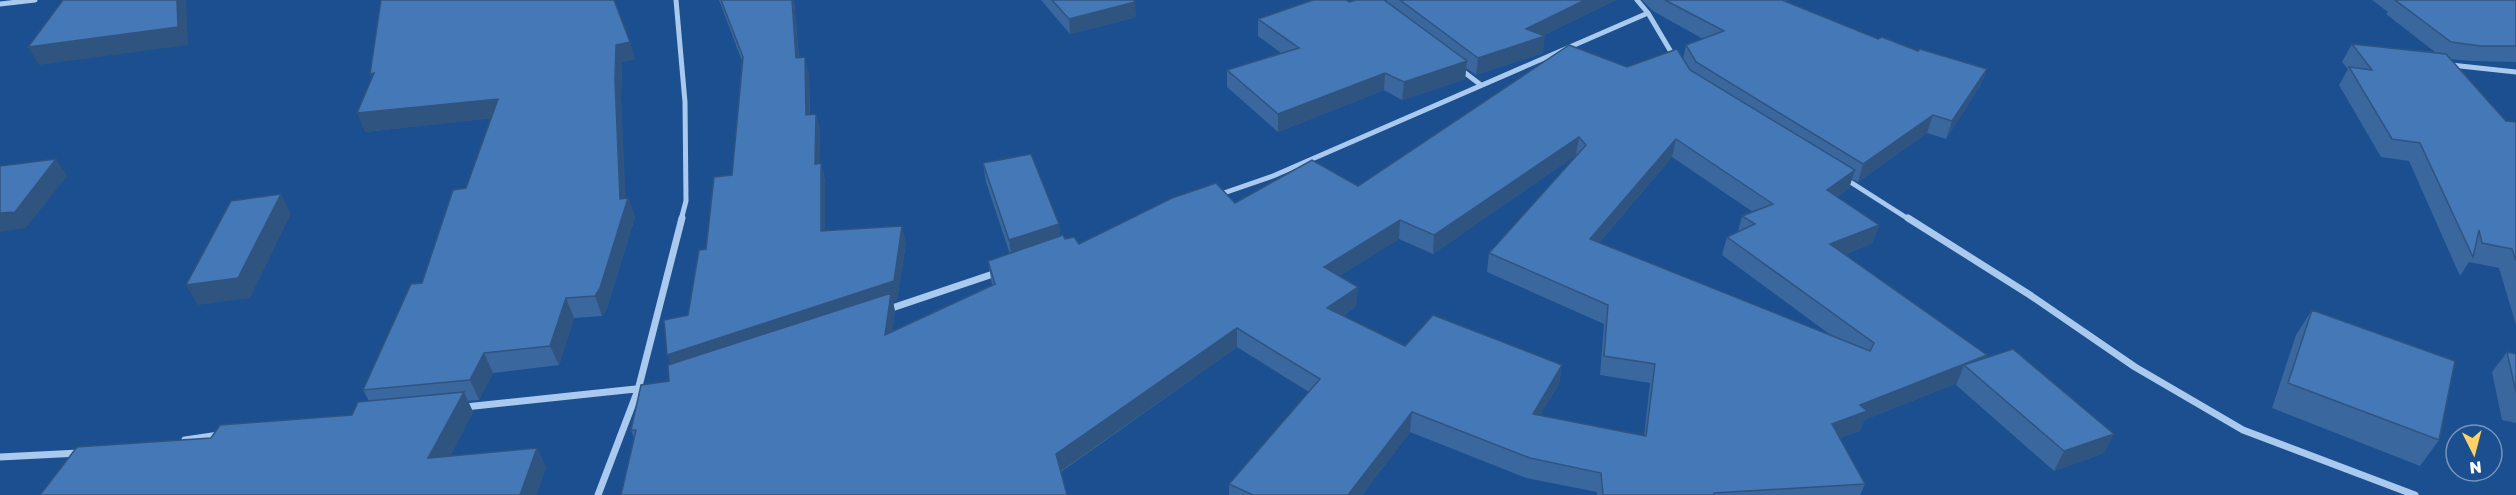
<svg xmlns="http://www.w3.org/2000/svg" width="2516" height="495" viewBox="0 0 2516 495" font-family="'Golos Text',sans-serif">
  <rect width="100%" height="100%" fill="#1b4f8f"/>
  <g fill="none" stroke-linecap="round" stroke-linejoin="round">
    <path stroke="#a9c9ee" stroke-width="5" d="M 676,0 L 685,102 L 686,201 L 681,220
      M 1637,0 L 1648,13 L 1674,57
      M 0,4 L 35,0
      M 2451,65 L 2516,72
      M 1460,69 L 1481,85
      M 1844,178 L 1910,220
      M 1218,195 L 1273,176 L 1648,13"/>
    <path stroke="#a9c9ee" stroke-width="7" d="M 1908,218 L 2030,295 L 2135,367 L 2243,430 L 2415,495
      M 889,309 L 996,273
      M 465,407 L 645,388
      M 185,440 L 219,435
      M 0,457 L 79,453
      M 598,495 L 638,390 L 682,218"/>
  </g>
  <path fill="#3a679d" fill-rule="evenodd" d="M 719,0 L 794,0 L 799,58 L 809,74 L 810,115 L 816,114 L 820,131 L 819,164 L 821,163 L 825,181 L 825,230 L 906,243 L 897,299 L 893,301 L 895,312 L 892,331 L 992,285 L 988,261 L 1010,254 L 986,182 L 983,163 L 1059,224 L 1060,236 L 1065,239 L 1079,244 L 1235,203 L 1358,186 L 1627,67 L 1683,59 L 1686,45 L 1703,39 L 1653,11 L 1642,0 L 1787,0 L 1785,1 L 1878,39 L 1918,51 L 1987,69 L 1980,86 L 1946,139 L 1927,133 L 1858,182 L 1852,179 L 1849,188 L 1837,197 L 1879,225 L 1872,243 L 1844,255 L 1987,355 L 1986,358 L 2104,453 L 2054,471 L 1956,385 L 1957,383 L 1864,420 L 1860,431 L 1839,438 L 1865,484 L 1860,495 L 1597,495 L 1597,492 L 1526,478 L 1410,432 L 1362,495 L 1229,495 L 1229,484 L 1309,392 L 1237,347 L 1061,472 L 634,438 L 631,430 L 669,381 L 671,364 L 688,315 L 706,249 L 732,175 L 742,61 ZM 1576,155 L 1577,156 L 1489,253 L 1487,272 L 1604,324 L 1600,375 L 1650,383 L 1644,436 L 1540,415 L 1559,384 L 1562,365 L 1405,346 L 1343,316 L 1356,306 L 1358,287 L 1339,276 L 1399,239 L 1433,254 ZM 1672,157 L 1753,212 L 1742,216 L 1738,232 L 1727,237 L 1722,255 L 1832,336 L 1599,243 Z
    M 1041,0 L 1133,0 L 1136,17 L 1070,34 Z
    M 1387,0 L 1616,0 L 1544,35 L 1543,53 L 1476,75 L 1466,68 L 1465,79 L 1402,100 L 1384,90 L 1278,132 L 1227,87 L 1227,70 L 1281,53 L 1258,36 L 1258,19 L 1349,2 L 1387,2 Z
    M 2372,0 L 2516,0 L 2516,62 L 2471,61 L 2450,59 L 2506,121 L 2516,122 L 2516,325 L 2499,268 L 2469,262 L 2460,276 L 2409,161 L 2381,157 L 2339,85 L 2348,69 L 2342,62 L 2352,44 L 2435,52 L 2386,14 L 2388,12 Z
    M 630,42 L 635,59 L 622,62 L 621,98 L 625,199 L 628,198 L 635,217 L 607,308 L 602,316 L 574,318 L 559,365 L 493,373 L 479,400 L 468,401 L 473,412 L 450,456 L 537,448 L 546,468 L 536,495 L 40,495 L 211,438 L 352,415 L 369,401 L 363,390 L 422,283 L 466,188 L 491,118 L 365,132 L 372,77 Z
    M 2312,310 L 2439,440 L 2420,466 L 2272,408 L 2296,335 Z
    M 2507,352 L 2516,354 L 2516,423 L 2502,420 L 2492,372 Z"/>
  <path fill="#305480" d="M 177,0 L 186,0 L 188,45 L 39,65 L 28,47 Z
    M 792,0 L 794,0 L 800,75 L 796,58 Z
    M 1585,0 L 1616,0 L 1536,39 L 1545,36 L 1543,53 L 1476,75 L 1478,58 L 1526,29 Z
    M 1135,2 L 1136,17 L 1070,34 L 1069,19 Z
    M 630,42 L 635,59 L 622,62 L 621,98 L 626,207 L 628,198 L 635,217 L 607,308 L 602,316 L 595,296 L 615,80 L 616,45 Z
    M 805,57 L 809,74 L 810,132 L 806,115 Z
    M 1467,61 L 1465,79 L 1402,100 L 1404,82 Z
    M 1987,69 L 1980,86 L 1946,139 L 1952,121 Z
    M 1385,73 L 1384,90 L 1278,132 L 1278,114 Z
    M 498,99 L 506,117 L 365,132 L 357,113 Z
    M 816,114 L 820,131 L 819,181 L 815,164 Z
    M 1933,115 L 1927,133 L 1858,182 L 1863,164 Z
    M 1579,137 L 1576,155 L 1433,254 L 1434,235 Z
    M 1676,139 L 1672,157 L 1586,258 L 1590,239 Z
    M 56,159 L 67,176 L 26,228 L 0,232 L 0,213 Z
    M 821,163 L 825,181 L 825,248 L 821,231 Z
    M 1855,170 L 1849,188 L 1821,208 L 1827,190 Z
    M 281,194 L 291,214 L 250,298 L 198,305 L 186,285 Z
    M 1400,220 L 1399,239 L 1324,286 L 1324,267 Z
    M 1059,224 L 1061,244 L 1012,260 L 1009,240 Z
    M 1879,225 L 1872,243 L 1824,263 L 1830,244 Z
    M 902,226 L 906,243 L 897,299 L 893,301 L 895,312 L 889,354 L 674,373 L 667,355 Z
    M 1358,287 L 1356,306 L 1327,327 L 1327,308 Z
    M 566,298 L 574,318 L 559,365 L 550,346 Z
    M 1237,328 L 1237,347 L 1058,473 L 1056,454 Z
    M 484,353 L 493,373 L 479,400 L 470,380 Z
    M 1987,355 L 1979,374 L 1964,365 L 1957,383 L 1864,420 L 1860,431 L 1825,444 L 1832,424 L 1860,405 Z
    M 1562,365 L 1559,384 L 1529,433 L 1533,414 Z
    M 464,392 L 473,412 L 439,478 L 428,458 Z
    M 1412,412 L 1410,432 L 1362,495 L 1348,495 Z
    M 2114,434 L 2104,453 L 2054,471 L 2064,451 Z
    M 537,448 L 546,468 L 536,495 L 520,495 Z"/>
  <path fill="#4478b7" stroke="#305480" stroke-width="1.5" fill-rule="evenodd" d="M 63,0 L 177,0 L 178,27 L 28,47 Z
    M 381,0 L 614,0 L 630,42 L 616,45 L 615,80 L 620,199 L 628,198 L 600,288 L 595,296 L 566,298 L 550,346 L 484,353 L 470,380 L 363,390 L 411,284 L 422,283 L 453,190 L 466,188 L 498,99 L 357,113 L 374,73 L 370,74 Z
    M 721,0 L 792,0 L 796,58 L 805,57 L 806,115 L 816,114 L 815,164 L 821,163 L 821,231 L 902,226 L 894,281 L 667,355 L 664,320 L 688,315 L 699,250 L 706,249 L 714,177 L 732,175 L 743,57 Z
    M 1052,0 L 1133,0 L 1135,2 L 1069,19 Z
    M 1313,0 L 1346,0 L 1349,2 L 1356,0 L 1384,0 L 1467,61 L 1404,82 L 1385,73 L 1278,114 L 1227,70 L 1299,48 L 1258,19 Z
    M 1400,0 L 1585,0 L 1526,29 L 1545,36 L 1478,58 Z
    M 1665,0 L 1782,0 L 1878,39 L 1882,37 L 1918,51 L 1920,49 L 1987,69 L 1952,121 L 1933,115 L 1863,164 L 1696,62 L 1686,45 L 1724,31 Z
    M 2395,0 L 2516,0 L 2516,46 L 2481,46 L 2451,42 Z
    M 2352,44 L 2446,54 L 2506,121 L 2516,122 L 2516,261 L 2512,249 L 2482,243 L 2479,230 L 2473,257 L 2420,143 L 2392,139 L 2349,67 L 2372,70 Z
    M 1569,45 L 1627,67 L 1677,49 L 1690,70 L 1855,170 L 1827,190 L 1879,225 L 1830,244 L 1987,355 L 1860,405 L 1867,411 L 1832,424 L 1865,484 L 1714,493 L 1714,495 L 1603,495 L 1601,473 L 1530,458 L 1412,412 L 1348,495 L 1253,495 L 1229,484 L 1320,379 L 1237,328 L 1056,454 L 1067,495 L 621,495 L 636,430 L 631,430 L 641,385 L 669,381 L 668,365 L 891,293 L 885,335 L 995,284 L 988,261 L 1063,235 L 1065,239 L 1074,237 L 1079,244 L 1172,198 L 1216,183 L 1235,203 L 1312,160 L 1358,186 ZM 1579,137 L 1586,145 L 1489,253 L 1608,305 L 1604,356 L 1655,364 L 1646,436 L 1533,414 L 1562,365 L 1433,315 L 1405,346 L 1327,308 L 1358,287 L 1324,267 L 1400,220 L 1434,235 ZM 1676,139 L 1773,204 L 1742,216 L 1755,224 L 1727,237 L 1874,343 L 1870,351 L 1590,239 Z
    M 1031,154 L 1059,224 L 1009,240 L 983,163 Z
    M 56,159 L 15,212 L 0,213 L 0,166 Z
    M 281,194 L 238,278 L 186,285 L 231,201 Z
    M 2312,310 L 2455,361 L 2439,440 L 2288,383 Z
    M 2013,349 L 2114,434 L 2064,451 L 1964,365 Z
    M 2507,352 L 2516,354 L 2516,392 Z
    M 464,392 L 428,458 L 537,448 L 520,495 L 40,495 L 77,447 L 211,438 L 220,425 L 352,415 L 358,402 Z"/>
  <g transform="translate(2474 453) rotate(174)"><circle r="28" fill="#1b4f8f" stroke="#7695bc" stroke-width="1.5"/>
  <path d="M0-4.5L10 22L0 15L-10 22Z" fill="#ffd166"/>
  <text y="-9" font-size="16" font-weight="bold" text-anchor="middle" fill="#ffffff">N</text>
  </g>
</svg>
